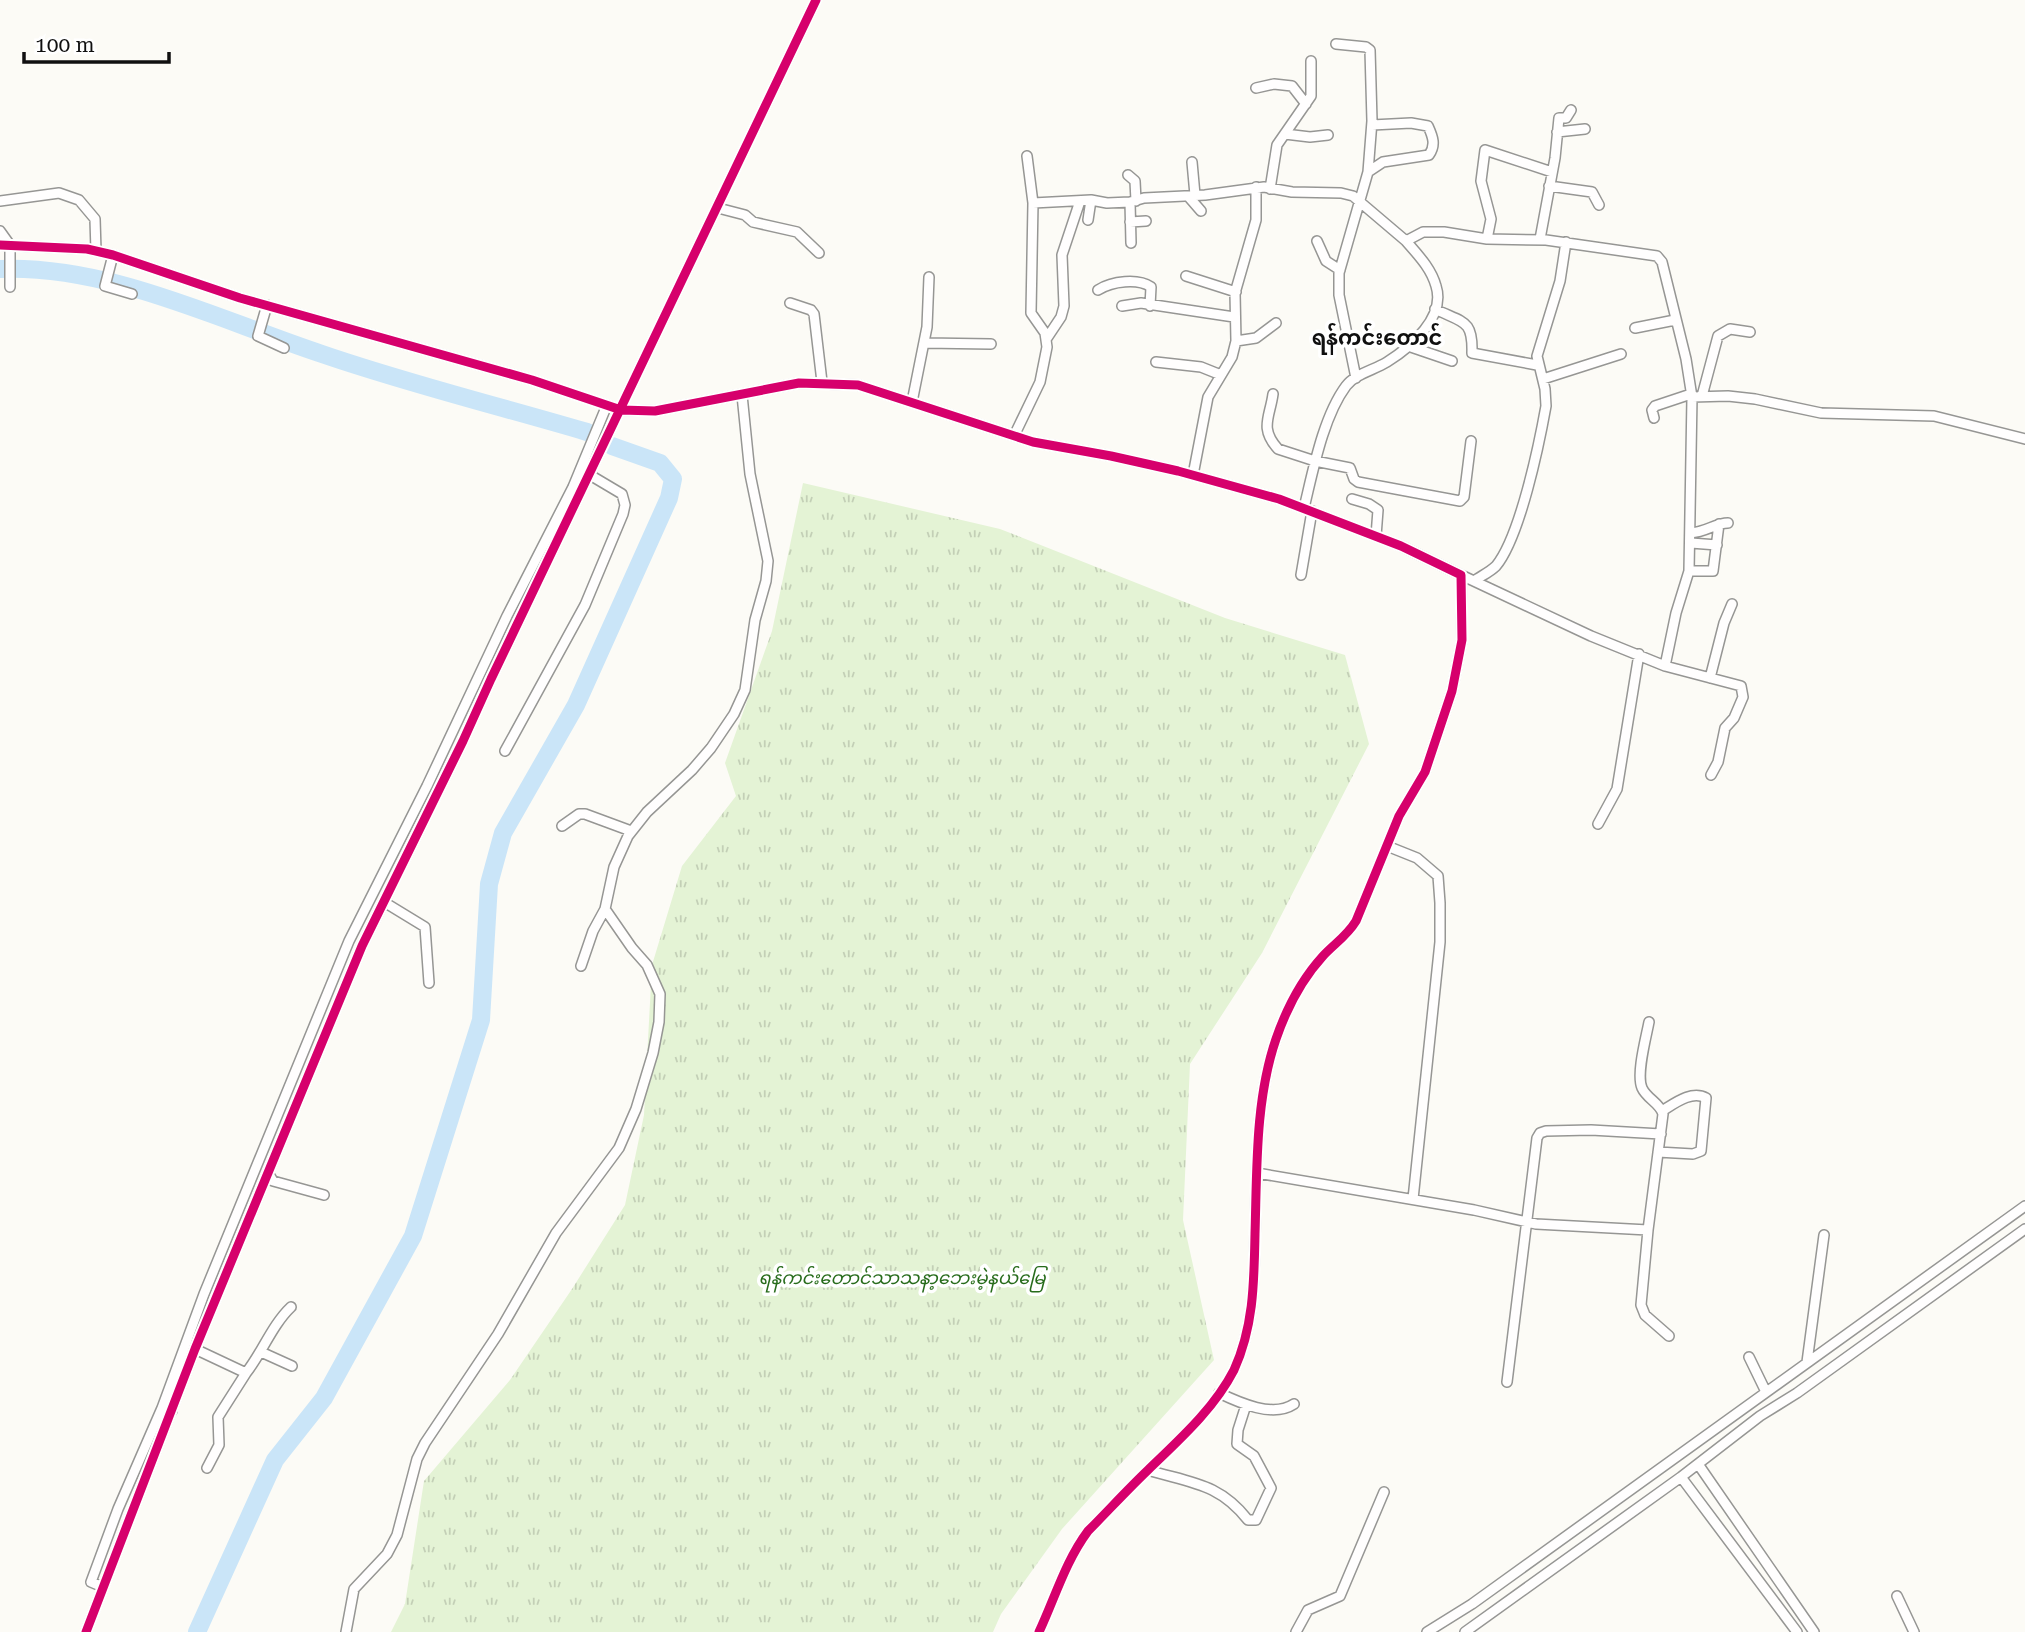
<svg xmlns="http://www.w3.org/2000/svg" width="2025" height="1632" viewBox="0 0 2025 1632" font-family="'Roboto Serif','Noto Sans Myanmar',serif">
  <defs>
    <pattern id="grass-tufts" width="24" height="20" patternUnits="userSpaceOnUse" patternTransform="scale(1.75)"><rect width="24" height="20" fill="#e4f3d5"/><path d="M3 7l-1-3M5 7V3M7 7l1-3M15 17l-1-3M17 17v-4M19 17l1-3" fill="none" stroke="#c3cfb6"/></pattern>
  </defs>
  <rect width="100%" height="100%" fill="#fcfbf6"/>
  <path fill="url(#grass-tufts)" d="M 803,483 L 1000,529 L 1225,618 L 1345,655 L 1369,744 L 1262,953 L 1190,1064 L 1183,1220 L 1214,1360 L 1062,1529 L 1001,1614 L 993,1632 L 391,1632 L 405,1604 L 424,1481 L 510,1380 L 572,1289 L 625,1205 L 644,1115 L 652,965 L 682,866 L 736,796 L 725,763 L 772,631 Z"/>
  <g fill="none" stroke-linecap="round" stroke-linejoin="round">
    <path stroke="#cae5f8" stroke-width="18" d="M 0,269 C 110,265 219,320 322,354 C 409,384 499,406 587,432
      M 197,1632 L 275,1460 L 324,1398 L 413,1236 L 481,1020 L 489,884 L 503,833 L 576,705 L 669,498 L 673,479 L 660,463 L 612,446"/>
    <g stroke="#969694" stroke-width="12">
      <path id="minor" d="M 1336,44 L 1366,47 L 1370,50 L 1372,121 L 1368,172
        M 1256,88 L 1274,84 L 1292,86 L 1306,104
        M 1557,132 L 1585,129
        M 1285,134 L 1310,137 L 1328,135
        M 1027,156 L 1033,203
        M 1192,162 L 1195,195
        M 1128,175 L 1135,181 L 1136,201
        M 1549,186 L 1592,192 L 1599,205
        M 1270,189 L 1277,145 L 1311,96 L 1311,61
        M 1188,196 L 1201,211
        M 0,201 L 59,193 L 79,200 L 95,219 L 96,251
        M 1130,202 L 1131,243
        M 718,208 L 745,215 L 753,222 L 797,232 L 819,253
        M 1088,220 L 1091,200
        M 1130,222 L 1146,221
        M 0,231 L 10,245 L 10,287
        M 1487,239 L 1491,219 L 1481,181 L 1485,150 L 1552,172
        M 1540,239 L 1555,158 L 1559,118 L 1566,118 L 1571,110
        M 1317,241 L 1326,261 L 1340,270
        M 0,245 L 87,249 L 113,255 L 240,298 L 532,380 L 621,410 L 655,411 L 799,383 L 858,385 L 1033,442 L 1111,456 L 1178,471 L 1279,499 L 1401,546 L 1461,575 L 1462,640 L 1452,691 L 1425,772 L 1399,816 L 1356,921 C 1347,936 1334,944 1323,956 C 1302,979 1286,1010 1276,1039 C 1255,1100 1257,1171 1255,1234 C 1254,1281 1254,1326 1234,1370 C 1214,1409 1179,1440 1148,1470 C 1127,1490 1108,1511 1088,1531 C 1065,1562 1055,1598 1039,1632
        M 113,255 L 105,286 L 132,294
        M 1186,276 L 1236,292
        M 1098,290 C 1112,281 1138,278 1151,287 L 1150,306
        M 790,303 L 811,310 L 814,314 L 822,382
        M 267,305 L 258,336 L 284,348
        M 1122,306 L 1141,303 L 1234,317
        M 1435,309 C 1463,323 1473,319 1472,353 L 1537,365
        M 1635,328 L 1675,320
        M 1047,338 L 1061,317 L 1064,306 L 1062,255 L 1080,201
        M 1236,341 L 1256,338 L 1276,323
        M 925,343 L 991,344
        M 1408,346 L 1452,361
        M 1156,362 L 1201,367 L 1221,375
        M 1356,378 L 1339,295 L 1339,273 L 1368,172 L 1383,162 L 1429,155 C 1436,145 1433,137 1428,126 L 1411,123 L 1372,125
        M 1543,379 L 1621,354
        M 1273,394 C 1270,417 1259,428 1278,449 L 1315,461 L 1350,468 L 1354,479 L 1358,482 L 1460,501 L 1464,497 L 1471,441
        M 1702,396 L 1718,336 L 1730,329 L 1750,332
        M 912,402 L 927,327 L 929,277
        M 1654,418 L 1652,410 L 1655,406 L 1691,394
        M 1014,436 L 1040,382 L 1047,347 L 1045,333 L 1031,313 L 1033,203 L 1091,200 L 1107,203 L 1130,202 L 1144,198 L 1205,195 L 1264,187 L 1292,192 L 1341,193 L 1353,196 L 1406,241
        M 1193,475 L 1208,397 L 1232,357 L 1236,341 L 1235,293 L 1256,220 L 1256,187
        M 1352,499 L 1369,504 L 1378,510 L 1376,536
        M 1304,508 C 1313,471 1323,417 1346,386 C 1355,374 1374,370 1387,362 C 1411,347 1446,317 1436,286 C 1431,268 1418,255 1406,241 L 1423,232 L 1444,232 L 1487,239 L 1546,240 L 1657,256 L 1662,262 L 1686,359 L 1692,397
        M 1690,533 C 1707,532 1715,523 1728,523
        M 1691,543 L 1717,545
        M 1689,571 L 1713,571 L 1719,524
        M 1301,575 L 1312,511
        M 1461,575 L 1591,636 L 1665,666 L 1741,686 L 1743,697 L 1734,718 L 1725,728 L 1718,762 L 1711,775
        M 1474,581 C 1481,576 1490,572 1496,566 C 1520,537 1539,445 1546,406 L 1545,389 L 1537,356 L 1560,281 L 1566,242
        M 1665,666 L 1676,613 L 1689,571 L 1692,397 L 1728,396 L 1755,399 L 1821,413 L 1934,416 L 2025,439
        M 1710,678 L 1724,623 L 1732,604
        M 505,751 L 585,605 L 623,514 L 625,505 L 622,494 L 590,475
        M 1598,824 L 1617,789 L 1639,654
        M 562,826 L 579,814 L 585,814 L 631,831
        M 1387,846 L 1417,858 L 1438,876 L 1440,903 L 1440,942 L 1413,1199
        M 384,902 L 425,927 L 429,983
        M 581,966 L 593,931 L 605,909
        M 1658,1152 L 1693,1154 L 1701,1151 L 1706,1098 C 1692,1090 1675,1103 1662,1111
        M 268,1173 L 273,1181 L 324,1195
        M 1257,1173 L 1474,1210 L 1536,1224 L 1648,1230 L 1663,1114 C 1660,1103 1647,1099 1642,1088 C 1636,1074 1646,1038 1649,1022
        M 1648,1230 L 1641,1305 L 1645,1315 L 1669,1336
        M 195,1349 L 246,1373 L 218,1417 L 219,1445 L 207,1468
        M 261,1352 L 292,1366
        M 1749,1357 L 1766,1392
        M 1807,1362 L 1824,1235
        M 246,1373 C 262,1353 272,1325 291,1307
        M 1507,1382 L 1537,1138 L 1540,1133 L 1546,1131 L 1591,1130 L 1661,1134
        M 1219,1393 C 1240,1403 1273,1418 1294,1404
        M 172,1411 L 162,1408 L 204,1294 L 349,941 L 427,786 L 507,616 L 573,487 L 607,405
        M 1698,1464 L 1814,1632
        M 1148,1470 C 1191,1483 1219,1483 1248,1520 L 1256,1520 L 1271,1488 L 1254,1456 L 1237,1444 L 1238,1430 L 1246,1405
        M 1681,1477 L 1797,1632
        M 103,1587 L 91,1582 L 118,1509 L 162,1408
        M 1897,1596 L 1914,1632
        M 86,1632 L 195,1349 L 362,946 L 463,741 L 491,679 L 816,0
        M 346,1632 L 354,1589 L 387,1554 L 397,1535 L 417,1459 L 425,1443 L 498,1334 L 556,1233 L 619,1148 L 636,1109 L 653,1053 L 659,1022 L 660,994 L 647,965 L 632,948 L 605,909 L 614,867 L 628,836 L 647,812 L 692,770 L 711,748 L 734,714 L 745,690 L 755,620 L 766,581 L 768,561 L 750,474 L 742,395
        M 1296,1632 L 1308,1610 L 1340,1596 L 1384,1492
        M 1427,1632 L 1472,1604 L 2025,1206
        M 1465,1632 L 1681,1477 L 1760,1416 L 1797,1393 L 2025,1229"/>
    </g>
    <use href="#minor" stroke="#fffefe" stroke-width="9"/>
    <g stroke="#fff" stroke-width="13">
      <path id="cycleway" d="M 0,245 L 87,249 L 113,255 L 240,298 L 532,380 L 621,410 L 655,411 L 799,383 L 858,385 L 1033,442 L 1111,456 L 1178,471 L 1279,499 L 1401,546 L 1461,575 L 1462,640 L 1452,691 L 1425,772 L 1399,816 L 1356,921 C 1347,936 1334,944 1323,956 C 1302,979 1286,1010 1276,1039 C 1255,1100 1257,1171 1255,1234 C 1254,1281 1254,1326 1234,1370 C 1214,1409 1179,1440 1148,1470 C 1127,1490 1108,1511 1088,1531 C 1065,1562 1055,1598 1039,1632
        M 86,1632 L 195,1349 L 362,946 L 463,741 L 491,679 L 816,0"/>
    </g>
    <use href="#cycleway" stroke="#d6006c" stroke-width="9"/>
  </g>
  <g text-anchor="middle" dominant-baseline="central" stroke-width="7" stroke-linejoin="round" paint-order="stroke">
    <g font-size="18" font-style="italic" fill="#286c1c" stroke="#fff">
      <text x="902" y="1277">ရန်ကင်းတောင်သာသနာ့ဘေးမဲ့နယ်မြေ</text>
    </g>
    <g font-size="21" font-weight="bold" fill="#101010" stroke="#fff">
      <text x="1377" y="338">ရန်ကင်းတောင်</text>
    </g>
  </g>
  <path d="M24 52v10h145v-10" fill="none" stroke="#101010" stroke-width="3.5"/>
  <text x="35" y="52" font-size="21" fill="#101010" stroke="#ffffff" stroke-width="5" paint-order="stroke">100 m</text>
</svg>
